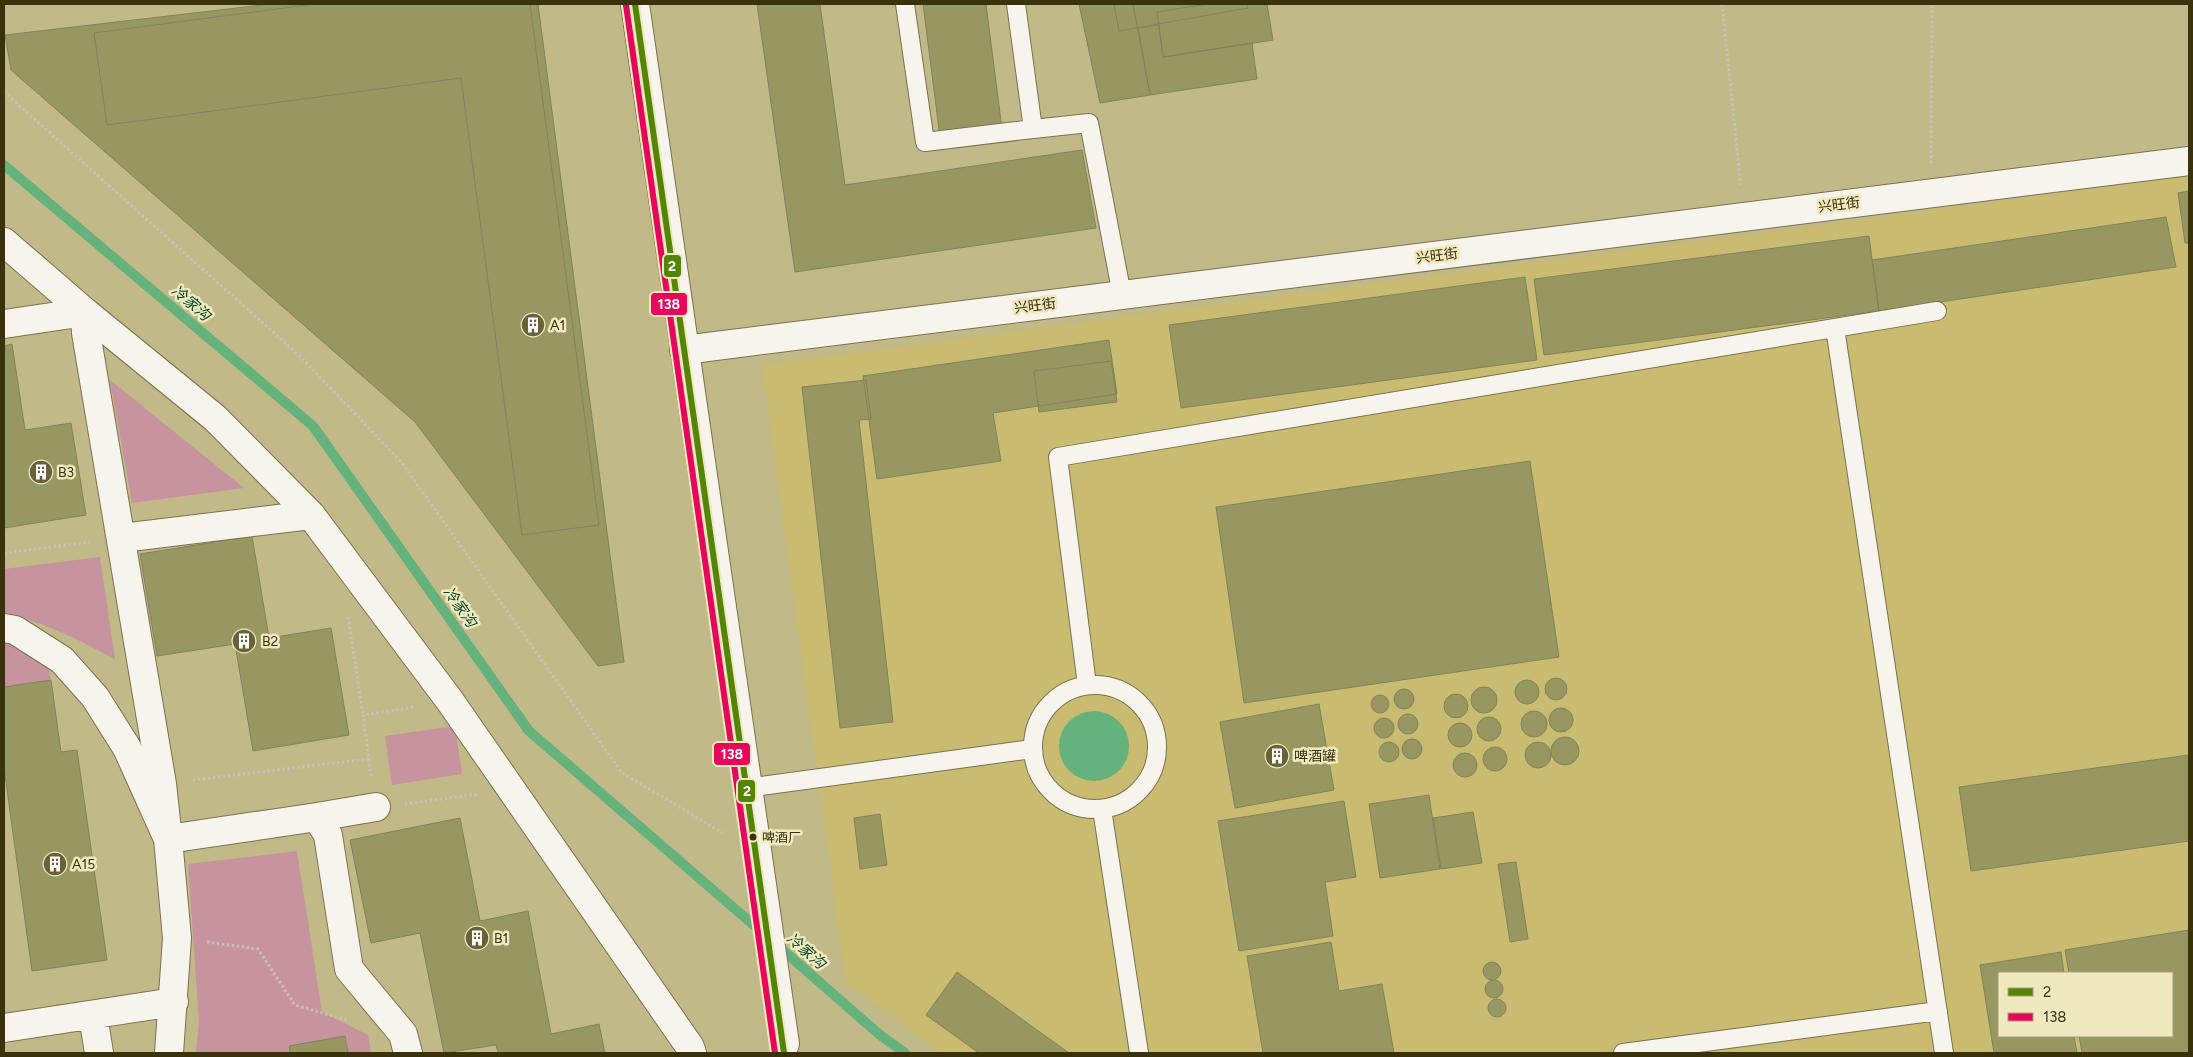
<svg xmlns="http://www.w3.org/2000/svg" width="2193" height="1057" viewBox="0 0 2193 1057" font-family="Figtree,'Noto Sans SC',sans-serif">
  <rect width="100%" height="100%" fill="#c2b989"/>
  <path fill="#c9bb70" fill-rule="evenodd" d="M 2189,176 L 2189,1053 L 941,1053 L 846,983 L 762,365 ZM 1999,973 L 2172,973 L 2172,1036 L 1999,1036 Z"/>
  <path fill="#c6939f" d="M 110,380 L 244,488 L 132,503 Z
    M 100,557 L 115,659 C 80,641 43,620 4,615 L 4,569 Z
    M 4,626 L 45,652 L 51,680 L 4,687 Z
    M 455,726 L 462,774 L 392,785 L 385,736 Z
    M 297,851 L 322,1012 L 368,1035 L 371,1053 L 196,1053 L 199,1022 L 188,864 Z"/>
  <path fill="#65b27d" d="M1059 746a35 35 0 1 1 70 0a35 35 0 1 1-70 0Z"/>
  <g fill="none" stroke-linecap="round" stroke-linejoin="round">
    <path stroke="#65b27d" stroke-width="10" d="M 4,165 L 313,426 L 529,731 L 764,934
      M 777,945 L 880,1035 L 905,1053"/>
  </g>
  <path fill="#979762" stroke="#84835c" d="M 271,4 L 538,4 L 624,662 L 598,666 L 415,422 L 11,70 L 5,35 Z
    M 315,4 L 530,4 L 599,525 L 522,535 L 461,78 L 107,125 L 94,33 Z
    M 757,4 L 820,4 L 845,185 L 1082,150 L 1096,228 L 795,272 Z
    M 923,4 L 986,4 L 1002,129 L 940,137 Z
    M 1079,4 L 1133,4 L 1150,95 L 1100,103 Z
    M 1114,4 L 1247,4 L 1248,8 L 1119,31 Z
    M 1208,4 L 1267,4 L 1273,40 L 1163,57 L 1157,12 Z
    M 1159,25 L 1163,57 L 1252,43 L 1257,79 L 1150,95 L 1138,28 Z
    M 2189,191 L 2189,243 L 2185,243 L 2178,193 Z
    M 2166,217 L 2176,267 L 1879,311 L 1872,260 Z
    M 1869,236 L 1879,311 L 1544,355 L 1534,279 Z
    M 1525,277 L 1537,360 L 1181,408 L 1169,325 Z
    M 1109,340 L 1117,394 L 993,413 L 1001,461 L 877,479 L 863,376 Z
    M 12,344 L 25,430 L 71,423 L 86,515 L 4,528 L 4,346 Z
    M 1111,361 L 1117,402 L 1039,412 L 1034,371 Z
    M 866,380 L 871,419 L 859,420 L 893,722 L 840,728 L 802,387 Z
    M 1530,461 L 1559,657 L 1244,703 L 1216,507 Z
    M 252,536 L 269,638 L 331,628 L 349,735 L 253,751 L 235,644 L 157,656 L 140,554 Z
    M1545 689a11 11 0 1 1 22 0a11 11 0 1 1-22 0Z
    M 51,680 L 61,752 L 77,750 L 107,960 L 32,971 L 4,768 L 4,687 Z
    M1515 692a12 12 0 1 1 24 0a12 12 0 1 1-24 0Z
    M1471 700a13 13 0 1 1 26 0a13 13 0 1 1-26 0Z
    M1394 699a10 10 0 1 1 20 0a10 10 0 1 1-20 0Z
    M1444 706a12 12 0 1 1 24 0a12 12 0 1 1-24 0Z
    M1371 704a9 9 0 1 1 18 0a9 9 0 1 1-18 0Z
    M 1319,704 L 1334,790 L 1235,808 L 1220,722 Z
    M1549 720a12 12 0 1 1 24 0a12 12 0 1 1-24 0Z
    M1521 724a13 13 0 1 1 26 0a13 13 0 1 1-26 0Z
    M1398 724a10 10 0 1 1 20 0a10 10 0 1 1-20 0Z
    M1477 729a12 12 0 1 1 24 0a12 12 0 1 1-24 0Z
    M1374 728a10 10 0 1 1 20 0a10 10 0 1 1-20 0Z
    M1448 735a12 12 0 1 1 24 0a12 12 0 1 1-24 0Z
    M1551 751a14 14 0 1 1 28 0a14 14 0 1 1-28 0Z
    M1402 749a10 10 0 1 1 20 0a10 10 0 1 1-20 0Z
    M1525 755a13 13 0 1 1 26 0a13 13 0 1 1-26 0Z
    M1379 752a10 10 0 1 1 20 0a10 10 0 1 1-20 0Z
    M1483 759a12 12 0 1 1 24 0a12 12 0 1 1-24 0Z
    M1453 765a12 12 0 1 1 24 0a12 12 0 1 1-24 0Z
    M 2189,755 L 2189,841 L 1971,871 L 1959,787 Z
    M 1429,795 L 1440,869 L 1380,878 L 1369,804 Z
    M 1344,801 L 1356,877 L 1325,882 L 1333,936 L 1239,951 L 1218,821 Z
    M 1473,812 L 1482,863 L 1441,869 L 1433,818 Z
    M 880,814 L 887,865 L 860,869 L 854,818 Z
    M 460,818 L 480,921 L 528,911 L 551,1034 L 599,1024 L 605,1053 L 498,1053 L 496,1045 L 444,1053 L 420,933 L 371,943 L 350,840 Z
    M 1516,862 L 1528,939 L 1510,942 L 1498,864 Z
    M 2189,930 L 2189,1053 L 2082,1053 L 2079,1036 L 2172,1036 L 2172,973 L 2069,973 L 2065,950 Z
    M 1331,942 L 1339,991 L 1382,984 L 1394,1053 L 1263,1053 L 1247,956 Z
    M 2061,952 L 2064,973 L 1999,973 L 1999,1036 L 2074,1036 L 2077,1053 L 1994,1053 L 1980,965 Z
    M1483 971a9 9 0 1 1 18 0a9 9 0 1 1-18 0Z
    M 957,972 L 1069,1053 L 979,1053 L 926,1015 Z
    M1485 989a9 9 0 1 1 18 0a9 9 0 1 1-18 0Z
    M1488 1008a9 9 0 1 1 18 0a9 9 0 1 1-18 0Z
    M 345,1036 L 348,1053 L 290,1053 L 289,1046 Z"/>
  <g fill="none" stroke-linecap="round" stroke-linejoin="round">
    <g stroke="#79734f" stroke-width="20">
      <path id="service" d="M 905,4 L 925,142 L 1033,129
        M 1016,4 L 1033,129 L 1089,123 L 1122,295
        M 1835,328 L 1944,1053
        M 1087,685 L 1058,457 L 1937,311
        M1033 747a62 62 0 1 1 124 0a62 62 0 1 1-124 0Z
        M 747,788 L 1032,749
        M 1102,809 L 1139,1053
        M 1623,1053 L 1938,1011"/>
    </g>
    <g stroke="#79734f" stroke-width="30">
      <path id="minor" d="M 4,242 L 85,312 L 215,418 L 311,515 L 450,701 L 690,1047 L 692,1053
        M 4,324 L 85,312 L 86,333 L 162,784 L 168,839 L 317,817 L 328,835 L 349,969 L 403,1034 L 408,1053
        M 684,350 L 2189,161
        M 122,538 L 311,515
        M 4,628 L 15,630 L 62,660 L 95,697 L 127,748 L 168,839 L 177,938 L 169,1053
        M 317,817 L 376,807
        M 93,1015 L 99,1053
        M 4,1028 L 174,1002"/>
    </g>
    <g stroke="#79734f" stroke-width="30">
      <path id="secondary" d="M 635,4 L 785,1044"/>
    </g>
    <path stroke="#c5c2b4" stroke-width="3" stroke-dasharray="2.5 2.5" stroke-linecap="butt" d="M 1722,4 L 1741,187
      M 4,92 L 301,357 L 402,463 L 622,773 L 723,833
      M 1931,163 L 1932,4
      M 4,553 L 90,542
      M 348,617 L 363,715
      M 369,759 L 371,776
      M 193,780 L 369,759 L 363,715 L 415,707
      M 405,804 L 478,794
      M 207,942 L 258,949 L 295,1005 L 350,1021"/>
    <use href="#service" stroke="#f6f4ed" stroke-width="18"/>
    <use href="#minor" stroke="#f6f4ed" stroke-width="28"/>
    <use href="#secondary" stroke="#f6f4ed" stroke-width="28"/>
    <g stroke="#f0e8bf" stroke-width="10">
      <path id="bus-1" d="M 635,4 L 784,1053"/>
    </g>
    <g stroke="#f0e8bf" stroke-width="10">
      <path id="bus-2" d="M 626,5 L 775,1053"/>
    </g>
    <use href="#bus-1" stroke="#548507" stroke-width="6"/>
    <use href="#bus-2" stroke="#e6065b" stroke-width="6"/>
  </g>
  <defs>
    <g id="building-disc" transform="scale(1.25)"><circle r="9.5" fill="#696138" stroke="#f0e8bf"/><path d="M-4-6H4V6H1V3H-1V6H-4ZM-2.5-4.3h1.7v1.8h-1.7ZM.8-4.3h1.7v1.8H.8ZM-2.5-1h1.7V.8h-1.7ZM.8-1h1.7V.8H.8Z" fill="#fff"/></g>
  </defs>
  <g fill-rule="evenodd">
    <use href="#building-disc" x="533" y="325"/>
    <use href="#building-disc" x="41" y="472"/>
    <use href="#building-disc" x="244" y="641"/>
    <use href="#building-disc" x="1277" y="756"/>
    <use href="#building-disc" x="55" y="864"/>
    <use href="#building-disc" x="477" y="938"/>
  </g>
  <circle fill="#39320d" stroke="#f0e8bf" stroke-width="2" cx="753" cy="837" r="4.5"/>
  <g text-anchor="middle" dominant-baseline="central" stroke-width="5" stroke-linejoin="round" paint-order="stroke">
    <g font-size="13" fill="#39320d" stroke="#f0e8bf" text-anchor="start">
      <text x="762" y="837">啤酒厂</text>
    </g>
    <g font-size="14" fill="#39320d" stroke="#f0e8bf">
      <text transform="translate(1839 205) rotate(-7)">兴旺街</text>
      <text transform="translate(1437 256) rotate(-7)">兴旺街</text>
      <text transform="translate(1035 306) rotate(-7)">兴旺街</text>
    </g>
    <g font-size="14" fill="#39320d" stroke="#f0e8bf" text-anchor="start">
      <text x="550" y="325">A1</text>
      <text x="58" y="472">B3</text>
      <text x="262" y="641">B2</text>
      <text x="1294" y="756">啤酒罐</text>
      <text x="72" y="864">A15</text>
      <text x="494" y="938">B1</text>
    </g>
    <g font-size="15" font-style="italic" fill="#04452a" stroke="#f0e8bf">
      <text transform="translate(191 303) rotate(40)">冷家沟</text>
      <text transform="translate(460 607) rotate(55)">冷家沟</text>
      <text transform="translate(806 951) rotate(41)">冷家沟</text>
    </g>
  </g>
  <g stroke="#f0e8bf" stroke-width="2">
    <rect x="663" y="254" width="19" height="24" rx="5" fill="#548507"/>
    <rect x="650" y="292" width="38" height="24" rx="5" fill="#e6065b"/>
    <rect x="713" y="742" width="38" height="24" rx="5" fill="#e6065b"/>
    <rect x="737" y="779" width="19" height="24" rx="5" fill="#548507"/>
  </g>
  <g font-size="14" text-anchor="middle" font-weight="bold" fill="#fff">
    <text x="672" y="271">2</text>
    <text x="669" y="309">138</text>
    <text x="732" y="759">138</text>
    <text x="747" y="796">2</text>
  </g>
  <rect width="2193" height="1057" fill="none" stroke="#39320d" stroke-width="10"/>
  <rect x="1998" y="972" width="175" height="65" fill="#f0e8bf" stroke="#a79f78"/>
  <rect x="2008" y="988" width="25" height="8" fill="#548507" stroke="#a79f78"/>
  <text x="2043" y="997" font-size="15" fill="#39320d">2</text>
  <rect x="2008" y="1013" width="25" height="8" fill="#e6065b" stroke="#a79f78"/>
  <text x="2043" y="1022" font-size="15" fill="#39320d">138</text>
</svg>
